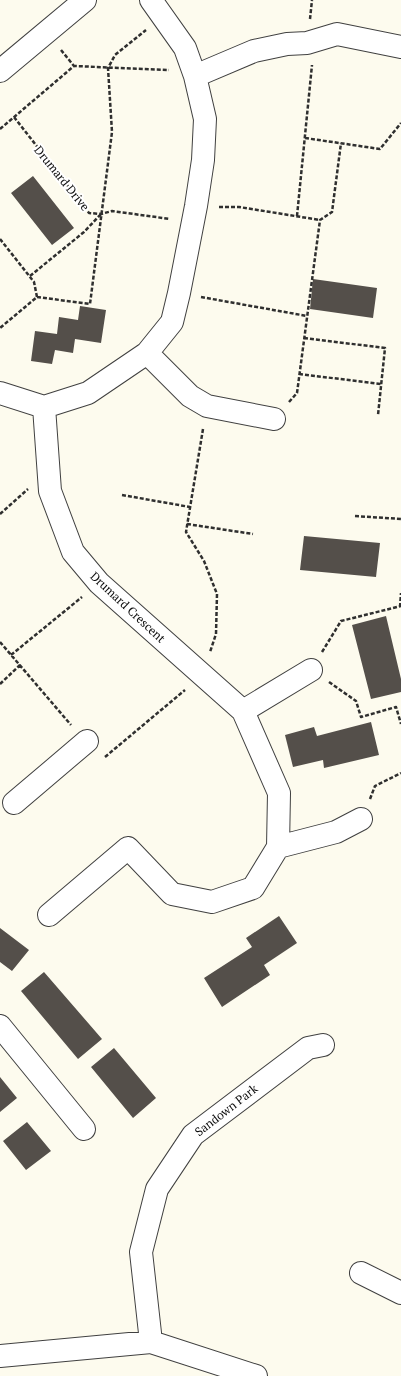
<svg xmlns="http://www.w3.org/2000/svg" width="401" height="1376" viewBox="0 0 401 1376" font-family="'PT Serif',serif">
  <rect width="100%" height="100%" fill="#fdfbee"/>
  <path fill="#544f4a" d="M 33,176 L 74,228 L 52,245 L 11,193 Z
    M 313,279 L 377,288 L 373,318 L 310,309 Z
    M 80,306 L 106,310 L 101,343 L 75,339 L 73,353 L 55,350 L 52,364 L 31,361 L 35,331 L 57,334 L 59,317 L 78,320 Z
    M 304,536 L 380,543 L 376,577 L 300,570 Z
    M 386,616 L 401,679 L 401,692 L 371,699 L 352,625 Z
    M 371,722 L 379,755 L 324,768 L 323,760 L 293,767 L 285,735 L 314,727 L 317,736 Z
    M 279,916 L 297,943 L 264,965 L 270,975 L 222,1007 L 204,978 L 252,947 L 246,938 Z
    M 0,928 L 29,950 L 12,971 L 0,962 Z
    M 44,972 L 102,1039 L 78,1059 L 21,991 Z
    M 114,1048 L 156,1098 L 133,1118 L 91,1067 Z
    M 0,1077 L 17,1098 L 0,1112 Z
    M 27,1122 L 51,1151 L 26,1170 L 3,1141 Z"/>
  <g fill="none" stroke-linecap="round" stroke-linejoin="round">
    <g stroke="#404040" stroke-width="24">
      <path id="street" d="M 0,71 L 85,0
        M 195,76 L 254,51 L 287,44 L 307,43 L 337,34 L 401,47
        M 147,353 L 190,396 L 207,406 L 274,419
        M 0,393 L 44,407 L 88,393 L 147,353 L 172,322 L 179,293 L 196,206 L 203,160 L 205,119 L 195,76 L 185,48 L 151,0
        M 44,407 L 50,491 L 73,552 L 99,583 L 243,711 L 279,793 L 278,847 L 253,888 L 212,902 L 172,894 L 128,848 L 49,915
        M 243,711 L 311,670
        M 14,803 L 87,741
        M 278,847 L 336,832 L 361,819
        M 0,1026 L 84,1129
        M 361,1273 L 401,1293
        M 151,1342 L 141,1252 L 157,1189 L 193,1135 L 308,1048 L 323,1045
        M 0,1356 L 151,1342 L 256,1376"/>
    </g>
    <path stroke="#2f2f2f" stroke-width="2.5" stroke-dasharray="4 2" stroke-linecap="butt" d="M 310,19 L 312,0
      M 61,50 L 74,66
      M 14,117 L 89,213 L 101,214 L 112,211 L 170,219
      M 0,129 L 74,66 L 169,70
      M 305,138 L 380,149 L 401,123
      M 219,207 L 239,207 L 320,220
      M 297,216 L 312,65
      M 0,239 L 34,282 L 37,297 L 0,328
      M 30,276 L 84,232 L 101,214
      M 37,297 L 90,304 L 112,132 L 108,68 L 115,55 L 146,30
      M 201,297 L 307,316
      M 304,338 L 385,348 L 378,415
      M 299,374 L 381,384
      M 289,402 L 297,393 L 320,220 L 332,212 L 341,143
      M 203,429 L 186,532 L 204,561 L 217,594 L 216,634 L 210,652
      M 122,495 L 190,507
      M 0,514 L 28,489
      M 355,516 L 401,519
      M 187,524 L 253,534
      M 400,607 L 401,593
      M 0,642 L 71,725
      M 322,652 L 341,621 L 401,606
      M 11,655 L 82,597
      M 329,682 L 356,701 L 361,717 L 396,707 L 401,724
      M 0,684 L 20,665
      M 105,757 L 185,690
      M 370,799 L 375,786 L 401,773"/>
    <use href="#street" stroke="#fff" stroke-width="22"/>
  </g>
  <g text-anchor="middle" dominant-baseline="central" stroke-width="4" stroke-linejoin="round" paint-order="stroke">
    <g font-size="12" fill="#0d0d0d" stroke="#fff">
      <text transform="translate(62 178) rotate(51)">Drumard Drive</text>
      <text transform="translate(128 607) rotate(43)">Drumard Crescent</text>
      <text transform="translate(226 1110) rotate(-38)">Sandown Park</text>
    </g>
  </g>
</svg>
